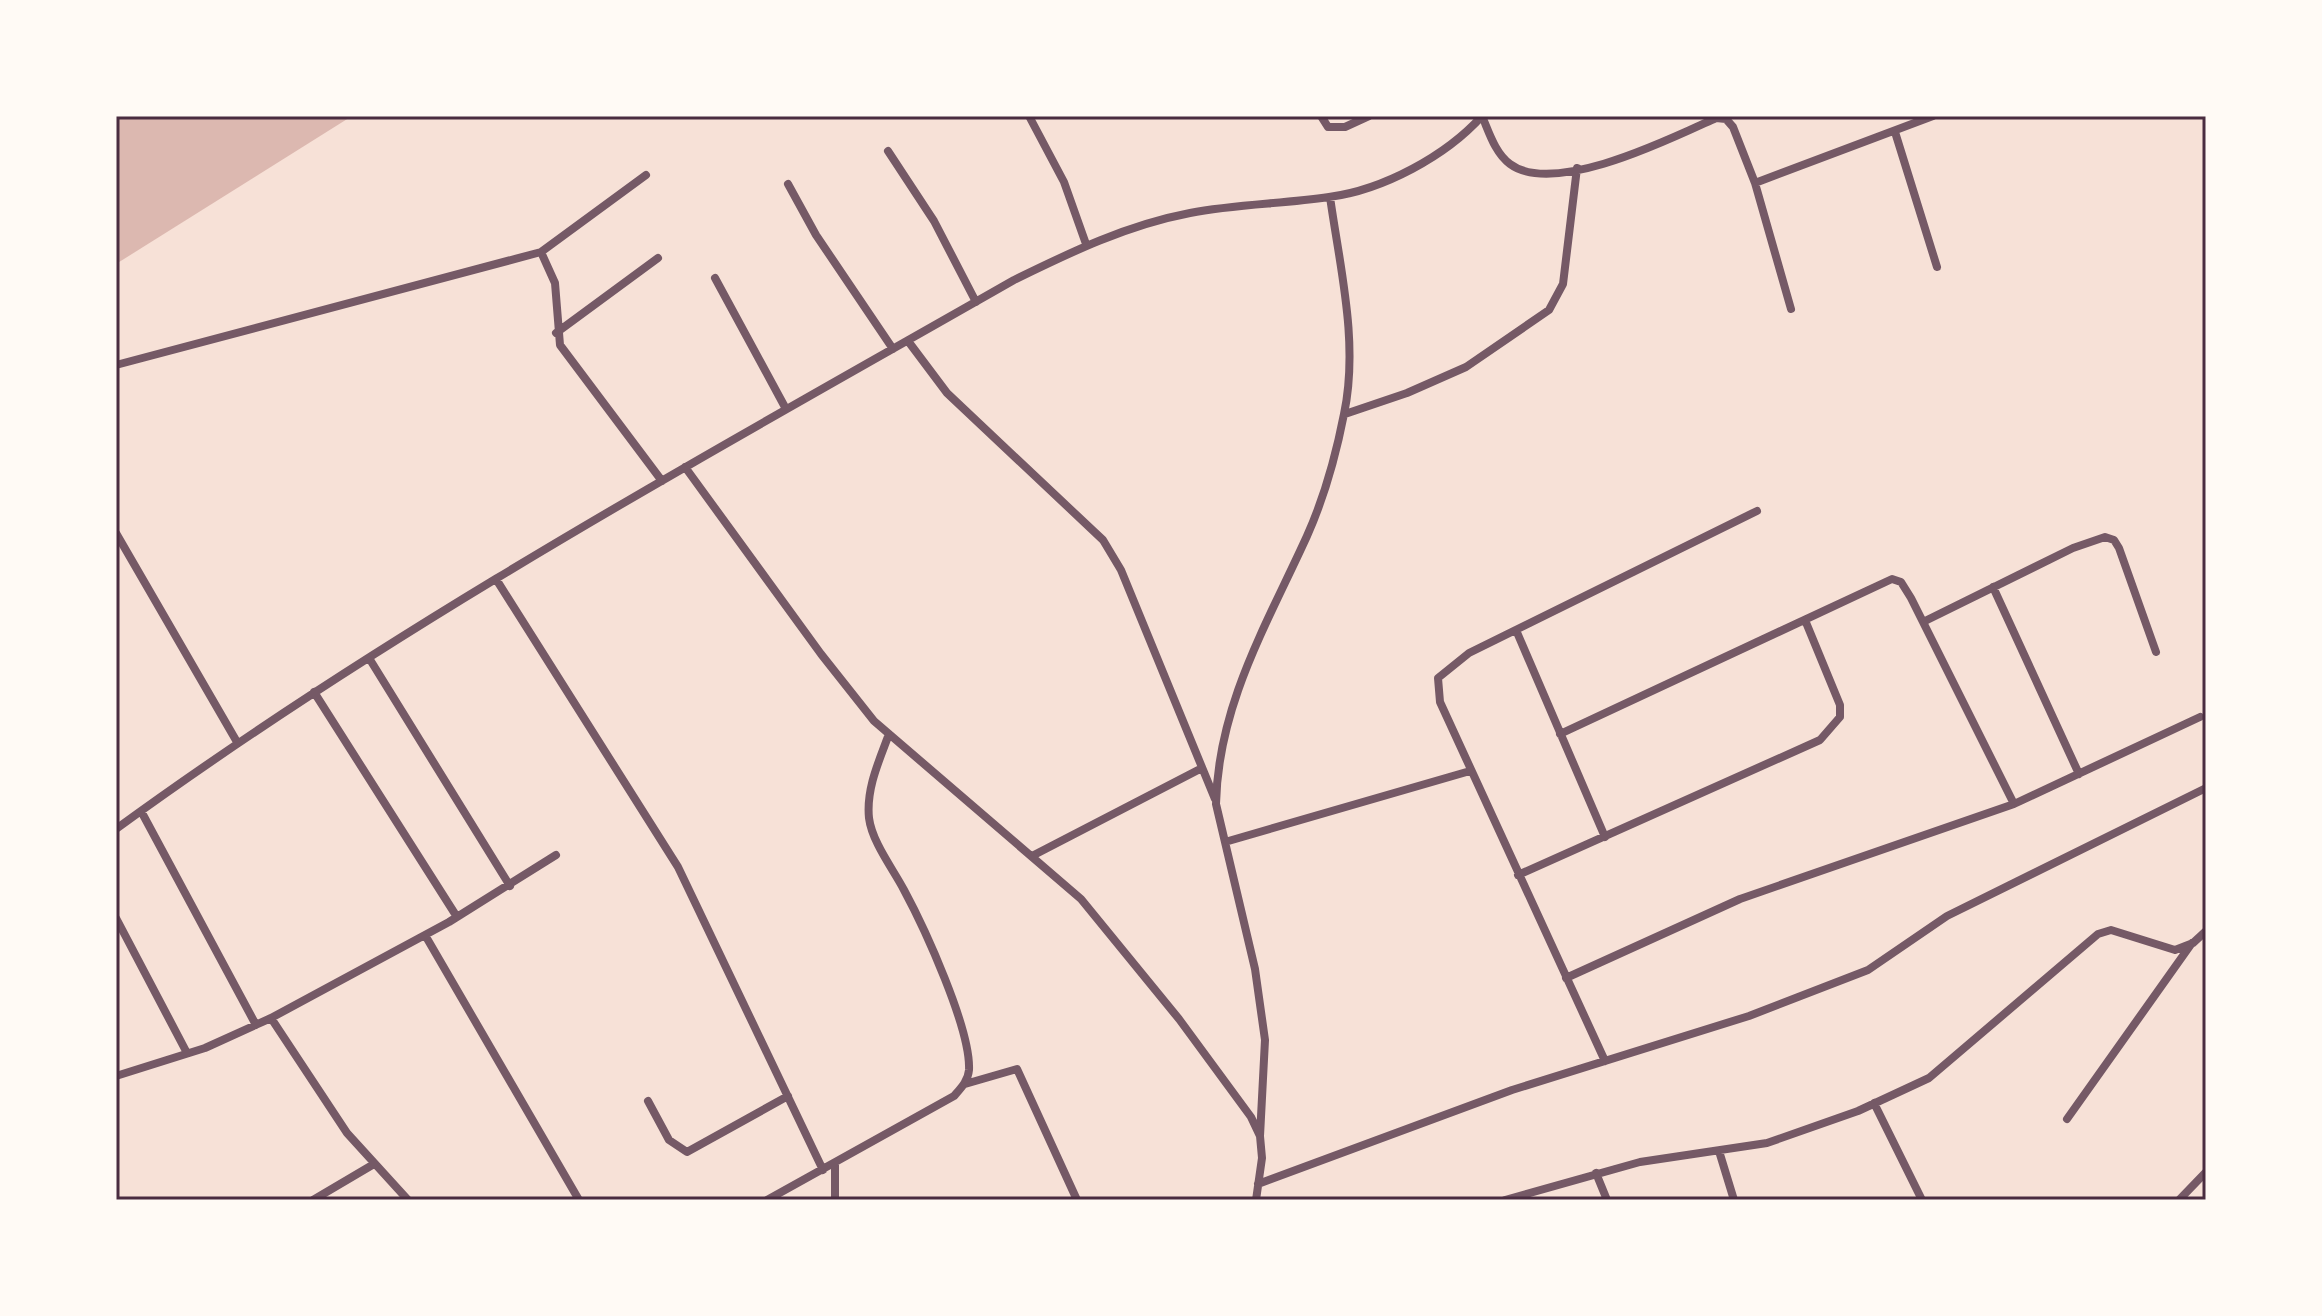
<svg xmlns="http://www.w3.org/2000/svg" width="2322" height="1316" viewBox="0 0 2322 1316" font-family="Cabin,sans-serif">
  <rect width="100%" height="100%" fill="#f7e1d7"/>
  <path fill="#dcb8b0" d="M 116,116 L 352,116 L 116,264 Z"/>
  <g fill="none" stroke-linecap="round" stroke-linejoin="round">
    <path stroke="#755966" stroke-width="8" d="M 1029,116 L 1064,182 L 1086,244
      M 1321,116 L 1328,127 L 1345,127 L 1369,116
      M 1482,116 C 1489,132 1495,153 1510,164 C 1554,197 1672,138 1716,118 L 1726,119 L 1733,127 L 1755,183 L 1791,309
      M 1895,132 L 1937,267
      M 888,151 L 934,221 L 976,302
      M 1755,183 L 1933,116
      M 788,184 L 816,235 L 893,349
      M 541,252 L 555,283 L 560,345 L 662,481
      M 715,278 L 786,409
      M 556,333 L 658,258
      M 908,341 L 947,393 L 1103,540 L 1121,570 L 1215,799
      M 116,365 L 541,252 L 646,175
      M 1345,414 L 1407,393 L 1466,367 L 1549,310 L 1563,284 L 1577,168
      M 685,467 L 821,654 L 874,721 L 1081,899 L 1179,1019 L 1251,1117 L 1260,1136 L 1262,1158 L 1256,1200
      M 116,533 L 237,742
      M 496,579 L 678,867 L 823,1170
      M 1993,587 L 2079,774
      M 1923,622 L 2073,548 L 2105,537 L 2114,540 L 2119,548 L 2156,652
      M 1516,630 L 1605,837
      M 369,658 L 510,886
      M 314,692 L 457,917
      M 1560,734 L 1892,579 L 1901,582 L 1911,598 L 2014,804
      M 141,811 L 256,1025
      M 116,829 C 400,622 709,454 1014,280 C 1071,252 1127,225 1190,213 C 1235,204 1282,204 1329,197 C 1383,190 1446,156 1482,116
      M 1225,842 L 1470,771
      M 1032,856 L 1202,768
      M 1518,875 L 1820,740 L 1840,717 L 1840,705 L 1805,620
      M 116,918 L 187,1053
      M 425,935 L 579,1200
      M 1566,978 L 1740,899 L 2014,804 L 2200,717
      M 271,1018 L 347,1133 L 408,1200
      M 1605,1061 L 1440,702 L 1438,678 L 1469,653 L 1757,511
      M 116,1076 L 205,1048 L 271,1018 L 449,922 L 556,855
      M 965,1084 L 1017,1069 L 1077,1200
      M 648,1101 L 669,1140 L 687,1152 L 788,1096
      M 1874,1103 L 1922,1200
      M 2067,1119 L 2192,943
      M 1260,1136 L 1265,1040 L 1255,969 L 1216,804 C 1218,705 1267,624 1307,536 C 1324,498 1336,455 1344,414 C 1359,343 1340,268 1330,197
      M 1719,1151 L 1734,1200
      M 835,1163 L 835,1200
      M 1596,1173 L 1607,1200
      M 1258,1184 L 1512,1090 L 1749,1016 L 1868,970 L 1947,916 L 2206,788
      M 313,1200 L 374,1164
      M 767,1200 L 954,1096 C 961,1088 968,1081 969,1070 C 971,1029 924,927 904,890 C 893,869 872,842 869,818 C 866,789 879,761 889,734
      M 1505,1200 L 1640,1162 L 1767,1143 L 1858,1111 L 1929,1078 L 2098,934 L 2111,930 L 2175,950 L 2193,943 L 2206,931
      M 2179,1200 L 2206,1172"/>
  </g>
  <rect width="2322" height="1316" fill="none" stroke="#fffaf5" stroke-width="236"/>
  <rect x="118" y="118" width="2086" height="1080" fill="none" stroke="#4a2c40" stroke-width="3"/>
</svg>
